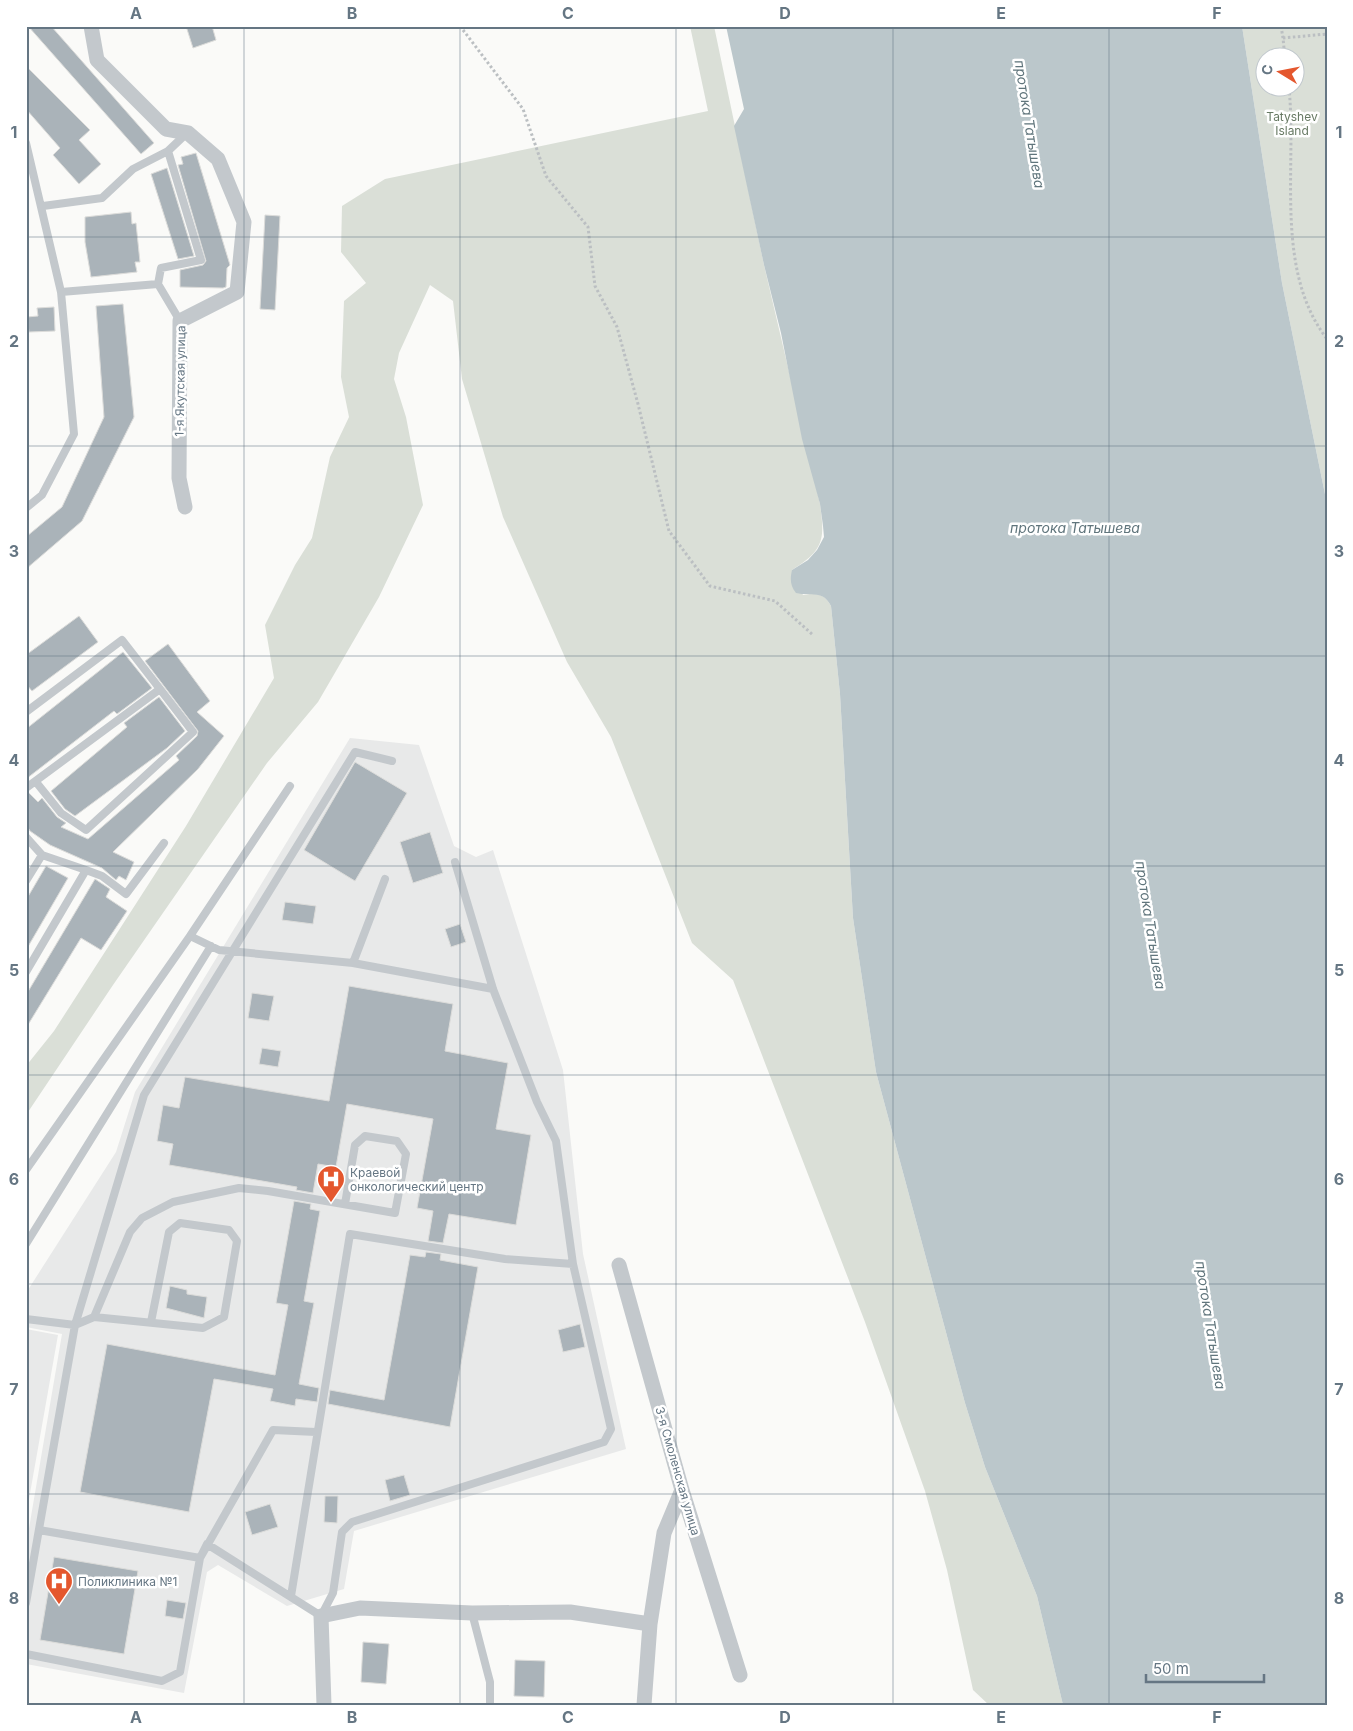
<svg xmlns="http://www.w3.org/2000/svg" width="1353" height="1731" viewBox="0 0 1353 1731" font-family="Inter,sans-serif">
  <rect width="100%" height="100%" fill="#fafaf8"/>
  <path fill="#e8e9e9" d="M 350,738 L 419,745 L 454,846 L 476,857 L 493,850 L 563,1070 L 583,1254 L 626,1449 L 354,1531 L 344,1589 L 287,1606 L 218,1565 L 207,1572 L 184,1693 L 26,1664 L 26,1546 L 62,1334 L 26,1327 L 26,1293 L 116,1152 L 135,1092 Z
    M 26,1329 L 58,1335 L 26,1516 Z"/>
  <path fill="#dadfd7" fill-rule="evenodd" d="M 690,26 L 714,26 L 764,265 L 820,504 C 825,540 824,550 792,570 L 803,595 C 817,593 824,593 831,606 L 840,694 L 853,918 L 876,1072 L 965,1403 L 985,1467 L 1037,1596 L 1063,1705 L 989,1705 L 973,1690 L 947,1570 L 925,1491 L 865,1322 L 733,980 L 692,943 L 611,737 L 567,662 L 503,517 L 462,379 L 453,301 L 430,285 L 399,353 L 394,379 L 406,417 L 423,505 L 379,597 L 318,702 L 267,763 L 113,985 L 26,1115 L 26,1066 L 54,1031 L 186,826 L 274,678 L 265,625 L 295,565 L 312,538 L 330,457 L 349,417 L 341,377 L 344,301 L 366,283 L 341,252 L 342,206 L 385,179 L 708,111 Z
    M 1242,26 L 1327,26 L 1327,504 L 1282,283 ZM 1266,58 L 1296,58 L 1296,88 L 1266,88 Z"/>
  <path fill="#bbc7cb" d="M 726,26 L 1242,26 L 1282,283 L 1327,504 L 1327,1705 L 1063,1705 L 1037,1596 L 985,1467 L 965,1403 L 876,1072 L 853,918 L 840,694 L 831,606 C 822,589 812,597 796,593 C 790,585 790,579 792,570 L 808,560 L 817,550 L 824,537 L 823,526 L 820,504 L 802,439 L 781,333 L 764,265 L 734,126 L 744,109 Z"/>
  <path fill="#aab3b9" stroke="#dcdcda" d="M 28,26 L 51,26 L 154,143 L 141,154 Z
    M 186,26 L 212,26 L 216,40 L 193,48 Z
    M 26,66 L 90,130 L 79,140 L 101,164 L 79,184 L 53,155 L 60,148 L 26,109 Z
    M 196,153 L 230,265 L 227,268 L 226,287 L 223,288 L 180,287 L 180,270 L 203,265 L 206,261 L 178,165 L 183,164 L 181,157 Z
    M 167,168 L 194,256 L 178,259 L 151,174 Z
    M 131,212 L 132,224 L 136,223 L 140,262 L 135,262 L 137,272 L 91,277 L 85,242 L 85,217 Z
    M 265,215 L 280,216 L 275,310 L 260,309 Z
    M 123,304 L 134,417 L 82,521 L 26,569 L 26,537 L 62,507 L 104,417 L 96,306 Z
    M 54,307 L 55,331 L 29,332 L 27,317 L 38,316 L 37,308 Z
    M 79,616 L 98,642 L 32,691 L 26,684 L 26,655 Z
    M 168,644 L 210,701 L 197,712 L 224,736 L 198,769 L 113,852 L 134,862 L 126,880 L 119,876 L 116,880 L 102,868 L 50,845 L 30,831 L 26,824 L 26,794 L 29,793 L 38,802 L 42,798 L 57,817 L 66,823 L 61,827 L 88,839 L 179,760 L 176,756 L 197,736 L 198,731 L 145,661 Z
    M 123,652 L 152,688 L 117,714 L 114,711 L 26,779 L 26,729 Z
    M 159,697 L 185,731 L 167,748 L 75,816 L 65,809 L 51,791 L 127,727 L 124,723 Z
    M 355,762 L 407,793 L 355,881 L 304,850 Z
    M 430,832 L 443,873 L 413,883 L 400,842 Z
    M 46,866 L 68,878 L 26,950 L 26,900 Z
    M 95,879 L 110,889 L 106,897 L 127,911 L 101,950 L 81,938 L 26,1028 L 26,995 Z
    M 285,902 L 316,906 L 313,924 L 282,920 Z
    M 460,924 L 466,942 L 451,947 L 445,929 Z
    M 349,986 L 453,1004 L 445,1051 L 508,1063 L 496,1129 L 531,1135 L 516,1225 L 449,1214 L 443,1243 L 428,1241 L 433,1211 L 417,1208 L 433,1119 L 347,1104 L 336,1167 L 318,1164 L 313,1193 L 296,1190 L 297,1187 L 169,1165 L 173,1144 L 157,1141 L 163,1105 L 179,1108 L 185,1077 L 329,1101 Z
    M 252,993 L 274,996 L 269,1021 L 248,1018 Z
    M 262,1048 L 281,1051 L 278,1067 L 259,1064 Z
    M 294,1201 L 311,1204 L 310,1209 L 320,1211 L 304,1301 L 314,1303 L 299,1384 L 319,1388 L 317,1402 L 296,1399 L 295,1406 L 270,1401 L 273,1389 L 214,1379 L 189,1512 L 80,1492 L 107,1344 L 275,1375 L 288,1305 L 276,1303 Z
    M 426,1252 L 441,1254 L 440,1260 L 478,1267 L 450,1427 L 328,1404 L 330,1390 L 384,1400 L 410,1255 L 425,1257 Z
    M 170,1286 L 187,1290 L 187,1294 L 207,1297 L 204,1318 L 166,1308 Z
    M 580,1324 L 585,1347 L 563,1352 L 558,1330 Z
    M 404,1475 L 410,1495 L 390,1501 L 385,1480 Z
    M 325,1496 L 338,1496 L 337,1523 L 324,1522 Z
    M 270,1504 L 278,1527 L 252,1535 L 245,1512 Z
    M 54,1557 L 138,1571 L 124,1654 L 40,1640 Z
    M 167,1600 L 186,1603 L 183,1619 L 165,1616 Z
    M 363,1642 L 389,1644 L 386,1684 L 361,1682 Z
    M 515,1660 L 545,1661 L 544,1697 L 514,1696 Z"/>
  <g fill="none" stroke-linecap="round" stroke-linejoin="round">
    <path stroke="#bbbfc2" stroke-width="3" stroke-dasharray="2.5 2.5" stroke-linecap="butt" d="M 460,26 L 523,109 L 546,176 L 588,227 L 595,286 L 617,327 L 638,404 L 669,531 L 710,586 L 775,601 L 813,635
      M 1281,26 L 1283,38
      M 1285,58 L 1283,38 L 1327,34
      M 1289,88 C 1297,168 1274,270 1327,339"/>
    <path stroke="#c3c8cc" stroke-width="8" d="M 26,143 L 61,292 L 74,434 L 42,495 L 26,508
      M 43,206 L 102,198 L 133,169 L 168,151 L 187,133
      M 158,284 L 161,268 L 201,260 L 168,151
      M 61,292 L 158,284 L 180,321
      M 26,712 L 122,640 L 160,689 L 26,788
      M 36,782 L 61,813 L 86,830 L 193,732 L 160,689
      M 26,837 L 42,855 L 26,881
      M 86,870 L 102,876 L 126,894 L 164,843
      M 190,936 L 219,950 L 353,963 L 493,989
      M 353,963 L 385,879
      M 26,972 L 86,870 L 42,855
      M 26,1170 L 190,936 L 290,786
      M 26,1244 L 211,946
      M 94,1317 L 130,1232 L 142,1218 L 173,1202 L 239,1188 L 268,1191 L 395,1213 L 406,1154 L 397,1141 L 365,1136 L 355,1145 L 345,1204
      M 26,1319 L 75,1325 L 94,1317 L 203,1328 L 224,1317 L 237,1241 L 229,1230 L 180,1223 L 169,1232 L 151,1322
      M 39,1530 L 200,1558 L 207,1544 L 321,1616 L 333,1593 L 342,1532 L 352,1522 L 604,1442 L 611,1429 L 573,1264 L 556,1141 L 537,1102 L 493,989 L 455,862
      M 291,1596 L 350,1234 L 505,1259 L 573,1264
      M 26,1603 L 75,1325 L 144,1095 L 355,752 L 392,761
      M 472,1613 L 490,1682 L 490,1705
      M 26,1654 L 162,1681 L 180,1672 L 200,1558 L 273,1430 L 316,1432"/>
    <path stroke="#c3c8cc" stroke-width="15" d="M 91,26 L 97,60 L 166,129 L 188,133 L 218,159 L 244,222 L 237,292 L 180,321 L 179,478 L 185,507
      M 619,1265 L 682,1490 L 740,1675
      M 324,1705 L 321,1616 L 360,1608 L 472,1613 L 570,1612 L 650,1624
      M 644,1705 L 650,1624 L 664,1533 L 682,1490"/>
  </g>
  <path fill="none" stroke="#657683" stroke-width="1" stroke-opacity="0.55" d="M 244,26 L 244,1705M 460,26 L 460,1705M 676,26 L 676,1705M 893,26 L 893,1705M 1109,26 L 1109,1705M 26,237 L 1327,237M 26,446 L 1327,446M 26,656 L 1327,656M 26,866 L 1327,866M 26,1075 L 1327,1075M 26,1284 L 1327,1284M 26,1494 L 1327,1494"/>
  <defs>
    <g id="hospital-pin" transform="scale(1.4375)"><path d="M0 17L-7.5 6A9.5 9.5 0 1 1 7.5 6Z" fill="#e4572e" stroke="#fff"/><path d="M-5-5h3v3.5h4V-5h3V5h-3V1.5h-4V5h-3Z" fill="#fff"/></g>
  </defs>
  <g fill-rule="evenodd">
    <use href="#hospital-pin" x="331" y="1179"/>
    <use href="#hospital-pin" x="59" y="1581"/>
  </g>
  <g text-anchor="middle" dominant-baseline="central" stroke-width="5" stroke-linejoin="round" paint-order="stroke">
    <g font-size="12" fill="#687a64" stroke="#fff">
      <text x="1292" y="116">Tatyshev<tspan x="1292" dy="14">Island</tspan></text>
    </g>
    <g font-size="12" fill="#657683" stroke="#fff">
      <text transform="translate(180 381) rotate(-89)">1-я Якутская улица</text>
      <text transform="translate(678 1471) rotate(74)">3-я Смоленская улица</text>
    </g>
    <g font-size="12" fill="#657683" stroke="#fff" text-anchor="start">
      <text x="350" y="1172">Краевой<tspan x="350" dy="14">онкологический центр</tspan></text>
      <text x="78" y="1581">Поликлиника №1</text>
    </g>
    <g font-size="14" font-style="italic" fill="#60757c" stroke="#fff">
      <text transform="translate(1030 124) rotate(81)">протока Татышева</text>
      <text x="1075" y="527">протока Татышева</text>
      <text transform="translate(1151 925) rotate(81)">протока Татышева</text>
      <text transform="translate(1211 1325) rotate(81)">протока Татышева</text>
    </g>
  </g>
  <rect width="1353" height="1731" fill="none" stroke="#ffffff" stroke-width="55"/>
  <g transform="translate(1280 72) rotate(280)"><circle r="24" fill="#ffffff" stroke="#c1c8cd"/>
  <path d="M0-4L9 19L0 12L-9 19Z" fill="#e4572e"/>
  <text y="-8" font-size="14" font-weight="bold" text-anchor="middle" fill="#657683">С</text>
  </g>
  <path d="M1146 1674v8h118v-8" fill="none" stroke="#657683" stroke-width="2.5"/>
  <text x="1153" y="1674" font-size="15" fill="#657683" stroke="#ffffff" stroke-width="4" paint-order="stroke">50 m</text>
  <rect x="28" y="28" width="1298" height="1676" fill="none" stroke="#657683" stroke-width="2"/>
  <g font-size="16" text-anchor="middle" font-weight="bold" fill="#657683">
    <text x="136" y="19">A</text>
    <text x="352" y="19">B</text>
    <text x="568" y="19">C</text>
    <text x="785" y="19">D</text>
    <text x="1001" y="19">E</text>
    <text x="1217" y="19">F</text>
    <text x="14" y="138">1</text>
    <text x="1339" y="138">1</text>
    <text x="14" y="347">2</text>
    <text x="1339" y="347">2</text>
    <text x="14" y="557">3</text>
    <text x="1339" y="557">3</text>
    <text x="14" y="766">4</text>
    <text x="1339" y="766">4</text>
    <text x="14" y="976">5</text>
    <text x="1339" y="976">5</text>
    <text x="14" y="1185">6</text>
    <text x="1339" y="1185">6</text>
    <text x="14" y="1395">7</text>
    <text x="1339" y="1395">7</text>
    <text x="14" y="1604">8</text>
    <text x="1339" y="1604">8</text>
    <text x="136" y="1723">A</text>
    <text x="352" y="1723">B</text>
    <text x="568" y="1723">C</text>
    <text x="785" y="1723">D</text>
    <text x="1001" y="1723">E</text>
    <text x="1217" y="1723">F</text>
  </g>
</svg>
